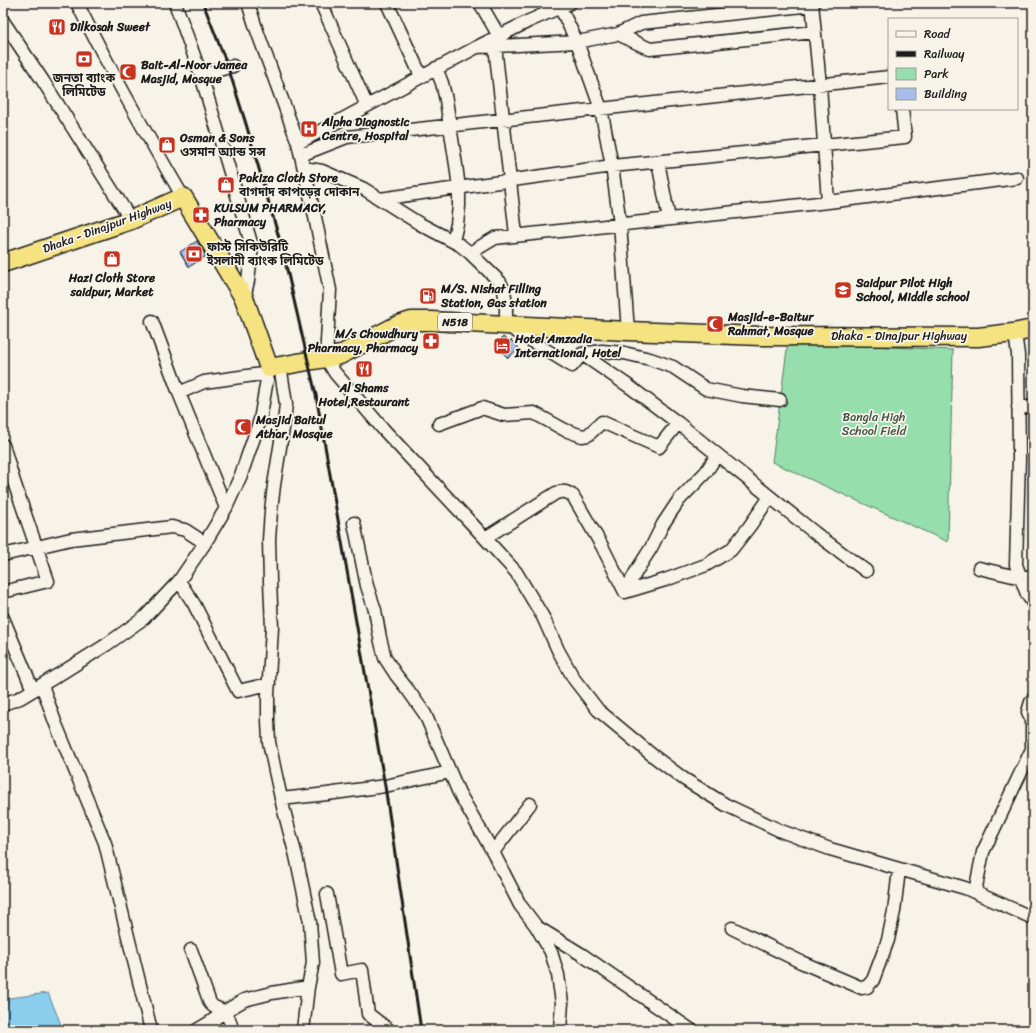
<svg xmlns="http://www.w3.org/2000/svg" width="1036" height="1033" viewBox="0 0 1036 1033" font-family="Sriracha,'Noto Sans Bengali',sans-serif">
  <rect width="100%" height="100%" fill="#f7f3e8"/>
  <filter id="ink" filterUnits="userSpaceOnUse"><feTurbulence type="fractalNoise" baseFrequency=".025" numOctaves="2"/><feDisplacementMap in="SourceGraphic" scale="8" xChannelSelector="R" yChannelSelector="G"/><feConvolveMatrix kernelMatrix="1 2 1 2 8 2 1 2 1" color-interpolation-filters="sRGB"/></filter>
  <g filter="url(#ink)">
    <path fill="#96deac" stroke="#597d64" d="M 788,342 L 953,350 L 948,542 L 772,462 Z"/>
    <path fill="#8bcded" stroke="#5f8699" d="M 48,993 L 58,1017 L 63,1030 L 3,1030 L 3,1001 L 9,998 Z"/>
    <path fill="#a7bcea" stroke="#1c1c1c" d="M 197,241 L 206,256 L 189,267 L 180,252 Z
      M 503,337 L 509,342 L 511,340 L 519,348 L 508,358 L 495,345 Z"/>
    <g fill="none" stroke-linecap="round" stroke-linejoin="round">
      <g stroke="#1c1c1c" stroke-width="15">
        <path id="minor" d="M 77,3 C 110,70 146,134 183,197
          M 175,3 L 201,75 L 252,246 L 248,281 L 244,298
          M 248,3 L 256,28 L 298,143 L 315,217 L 330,290 L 326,358 L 335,373 L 384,430 L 472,524 L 516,572 L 543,617 L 558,650 L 574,679 L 598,710 L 652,755 L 684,779 L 726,805 L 781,831 L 830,849 L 965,888 L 1033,918
          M 321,3 L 367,106
          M 387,3 L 421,76
          M 480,3 L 499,36
          M 812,3 L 820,85 L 828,202
          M 560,7 L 577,42 L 601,109 L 612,166 L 620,224 L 628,331
          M 3,21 L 43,81 L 131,220
          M 618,34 L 650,49 L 814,32
          M 495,46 L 516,235
          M 477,47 L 577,42 L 618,34 L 641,23 L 813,5
          M 436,68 L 442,83 L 446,100 L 456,165 L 459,188 L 459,206 L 457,224 L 453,241
          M 201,75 L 233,66
          M 298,143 L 477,47 L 529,21 L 570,3
          M 301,155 L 347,137 L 889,77
          M 658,162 L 669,219
          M 304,168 L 322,171 L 364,189 L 420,224 L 460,245 L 470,253 L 500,282 L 504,290 L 506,305 L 506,325 L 572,366 L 582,354 L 630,387 L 678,423 L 815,533 L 866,571
          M 380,199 L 612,166 L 905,137 L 902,109
          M 470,253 L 495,238 L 828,202 L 1017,178
          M 152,321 L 179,393 L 226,508
          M 1013,333 L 1015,333 L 1018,355 L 1019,459 L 1016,565 L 1027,594 L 1033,603
          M 582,354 L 602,351 L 624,353 L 650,359 L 673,367 L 706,389 L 742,396 L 780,400
          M 280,365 L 286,404 L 284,422 L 274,485 L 271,511 L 269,540 L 270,581 L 272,628 L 268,695 L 268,720 L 269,742 L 275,771 L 283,807 L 296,856 L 310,922 L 313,963 L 308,987
          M 179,393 L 204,382 L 269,373
          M 1018,407 L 1033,407
          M 439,424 L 482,408 L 504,415 L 534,413 L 565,430 L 582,436 L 588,435 L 602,422 L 659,447 L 678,423
          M 3,445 L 14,482 L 48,581 L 3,592
          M 354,523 L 367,586 L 375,610 L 380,638 L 385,658 L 396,675 L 408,690 L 425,714 L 459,793 L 493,852 L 520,905 L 536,926 L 551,952 L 558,975 L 562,1003 L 560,1030
          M 485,538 L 556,493 C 564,491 566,491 573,496 L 602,546 L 625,592 L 665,580 L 706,565 L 731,550 L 749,527 L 770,497
          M 3,555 L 71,539 L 172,527 L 185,530 L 205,543
          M 979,568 L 1021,578 L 1033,576
          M 179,581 L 194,604 L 238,691 L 269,684
          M 625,592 L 637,570 L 651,548 L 663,524 L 679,500 L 706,472 L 717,455
          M 3,618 L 33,690
          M 42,685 L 55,722 L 105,843 L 151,1030
          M 3,704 L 20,698 L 63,672 L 106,645 L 144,618 L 179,581 L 205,543 L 226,508 L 241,475 L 260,420 L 269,368
          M 1032,720 L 1028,712 L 1031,702 L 1033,699
          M 281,799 L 327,794 L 385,786 L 450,772
          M 493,852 L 530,804
          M 975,892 L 983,852 L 1032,749 L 1032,720 L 1033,721
          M 327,894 L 341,974 L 362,970 L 368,1014 L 389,1030
          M 537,927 L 581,954 L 691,1030
          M 732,928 L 801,962 L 862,988 L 867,987 L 873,980 L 888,940 L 894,911 L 899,870
          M 191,950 L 210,1003 C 215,1010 219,1007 224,1012 C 229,1016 231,1024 232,1030
          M 197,1030 L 209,1023 L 224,1012 L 244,1000 L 272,993 L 308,987 L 303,1030"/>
      </g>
      <g stroke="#1c1c1c" stroke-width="21">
        <path id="highway" d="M 3,263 L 131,220 L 183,197 L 244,298 L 269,368 L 308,361 L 326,358 L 340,355 L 396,326 L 411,321 L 431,321 L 506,325 L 628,331 L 761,336 L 978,337 L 1013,333 L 1033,329"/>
      </g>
      <use href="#minor" stroke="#f7f3e8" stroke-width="12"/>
      <use href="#highway" stroke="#f5e382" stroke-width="18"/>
      <path stroke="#1c1c1c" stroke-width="3" d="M 203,3 L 228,67 L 246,124 L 282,248 L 308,361 L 316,395 L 385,786 L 421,1030"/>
    </g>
  </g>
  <defs>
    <g id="restaurant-square" transform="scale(0.9)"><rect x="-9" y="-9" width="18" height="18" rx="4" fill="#c8321e" stroke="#f7f3e8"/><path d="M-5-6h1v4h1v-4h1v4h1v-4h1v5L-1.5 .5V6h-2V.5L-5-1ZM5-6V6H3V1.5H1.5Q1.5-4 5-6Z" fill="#fff"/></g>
    <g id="bank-square" transform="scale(0.9)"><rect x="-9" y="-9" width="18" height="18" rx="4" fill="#c8321e" stroke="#f7f3e8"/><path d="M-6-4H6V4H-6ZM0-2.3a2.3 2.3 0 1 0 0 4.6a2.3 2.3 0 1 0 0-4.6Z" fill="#fff"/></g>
    <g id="mosque-square" transform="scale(0.9)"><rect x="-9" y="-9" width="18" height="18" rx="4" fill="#c8321e" stroke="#f7f3e8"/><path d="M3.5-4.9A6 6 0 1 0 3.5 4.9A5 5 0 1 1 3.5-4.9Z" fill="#fff"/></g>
    <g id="hospital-square" transform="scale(0.9)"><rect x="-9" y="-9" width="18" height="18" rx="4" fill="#c8321e" stroke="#f7f3e8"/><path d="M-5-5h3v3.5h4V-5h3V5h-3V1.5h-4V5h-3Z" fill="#fff"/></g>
    <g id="shop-square" transform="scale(0.9)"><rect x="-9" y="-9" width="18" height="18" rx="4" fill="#c8321e" stroke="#f7f3e8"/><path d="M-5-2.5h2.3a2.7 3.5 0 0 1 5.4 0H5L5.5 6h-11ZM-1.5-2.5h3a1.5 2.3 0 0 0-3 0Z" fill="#fff"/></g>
    <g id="pharmacy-square" transform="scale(0.9)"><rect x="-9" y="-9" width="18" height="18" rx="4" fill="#c8321e" stroke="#f7f3e8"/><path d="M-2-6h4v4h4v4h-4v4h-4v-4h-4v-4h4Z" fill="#fff"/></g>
    <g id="school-square" transform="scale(0.9)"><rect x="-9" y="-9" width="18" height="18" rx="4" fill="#c8321e" stroke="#f7f3e8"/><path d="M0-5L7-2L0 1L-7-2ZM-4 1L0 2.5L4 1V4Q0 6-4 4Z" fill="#fff"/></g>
    <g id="fuel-square" transform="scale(0.9)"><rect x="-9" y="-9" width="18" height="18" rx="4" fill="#c8321e" stroke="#f7f3e8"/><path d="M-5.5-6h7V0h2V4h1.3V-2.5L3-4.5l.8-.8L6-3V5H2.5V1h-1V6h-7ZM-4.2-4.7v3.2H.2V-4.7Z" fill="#fff"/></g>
    <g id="hotel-square" transform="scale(0.9)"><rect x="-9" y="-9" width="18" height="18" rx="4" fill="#c8321e" stroke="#f7f3e8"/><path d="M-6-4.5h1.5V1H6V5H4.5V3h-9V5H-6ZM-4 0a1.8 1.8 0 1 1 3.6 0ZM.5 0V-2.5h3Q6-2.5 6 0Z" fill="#fff"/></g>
  </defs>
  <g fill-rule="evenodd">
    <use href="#restaurant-square" x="57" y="27"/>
    <use href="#bank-square" x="84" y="59"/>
    <use href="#mosque-square" x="128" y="72"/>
    <use href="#hospital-square" x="309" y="129"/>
    <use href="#shop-square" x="167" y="145"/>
    <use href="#shop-square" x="226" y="185"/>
    <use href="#pharmacy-square" x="201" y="215"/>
    <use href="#bank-square" x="194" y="254"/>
    <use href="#shop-square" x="112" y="259"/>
    <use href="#school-square" x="843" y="290"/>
    <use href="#fuel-square" x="428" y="296"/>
    <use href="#mosque-square" x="715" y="324"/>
    <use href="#pharmacy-square" x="431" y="341"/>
    <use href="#hotel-square" x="502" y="346"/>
    <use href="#restaurant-square" x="364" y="369"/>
    <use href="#mosque-square" x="243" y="427"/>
  </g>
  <g text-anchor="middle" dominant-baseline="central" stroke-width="3.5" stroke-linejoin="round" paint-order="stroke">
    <rect fill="#f7f3e8" stroke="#5e5c59" stroke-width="1" x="438" y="313" width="34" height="18" rx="3"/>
    <g font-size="11" font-weight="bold" fill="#1c1c1c">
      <text x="455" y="322">N518</text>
    </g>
    <g font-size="12" font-weight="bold" fill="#1c1c1c" stroke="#f7f3e8" text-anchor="start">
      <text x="70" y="27">Dilkosah Sweet</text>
      <text x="141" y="65">Bait-Al-Noor Jamea<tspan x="141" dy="14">Masjid, Mosque</tspan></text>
      <text x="84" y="78" text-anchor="middle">জনতা ব্যাংক<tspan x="84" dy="14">লিমিটেড</tspan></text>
      <text x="322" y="122">Alpha Diagnostic<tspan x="322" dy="14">Centre, Hospital</tspan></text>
      <text x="180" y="138">Osman &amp; Sons<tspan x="180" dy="14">ওসমান অ্যান্ড সন্স</tspan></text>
      <text x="239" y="178">Pakiza Cloth Store<tspan x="239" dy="14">বাগদাদ কাপড়ের দোকান</tspan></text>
      <text x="214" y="208">KULSUM PHARMACY,<tspan x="214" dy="14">Pharmacy</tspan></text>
      <text x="207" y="247">ফাস্ট সিকিউরিটি<tspan x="207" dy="14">ইসলামী ব্যাংক লিমিটেড</tspan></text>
      <text x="112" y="278" text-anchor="middle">Hazi Cloth Store<tspan x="112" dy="14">saidpur, Market</tspan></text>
      <text x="856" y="283">Saidpur Pilot High<tspan x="856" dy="14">School, Middle school</tspan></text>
      <text x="441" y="289">M/S. Nishat Filling<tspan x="441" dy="14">Station, Gas station</tspan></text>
      <text x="728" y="317">Masjid-e-Baitur<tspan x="728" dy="14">Rahmat, Mosque</tspan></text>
      <text x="418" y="334" text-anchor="end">M/s Chowdhury<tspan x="418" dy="14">Pharmacy, Pharmacy</tspan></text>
      <text x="515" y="339">Hotel Amzadia<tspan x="515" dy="14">International, Hotel</tspan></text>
      <text x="364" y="388" text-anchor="middle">Al Shams<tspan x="364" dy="14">Hotel,Restaurant</tspan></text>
      <text x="256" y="420">Masjid Baitul<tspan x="256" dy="14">Athar, Mosque</tspan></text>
    </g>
    <g font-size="12" fill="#1c1c1c" stroke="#f7f3e8">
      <text transform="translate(107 226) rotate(-20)">Dhaka - Dinajpur Highway</text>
      <text x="899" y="336">Dhaka - Dinajpur Highway</text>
    </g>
    <g font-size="12" fill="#415647" stroke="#f7f3e8">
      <text x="874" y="417">Bangla High<tspan x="874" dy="14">School Field</tspan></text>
    </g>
  </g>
  <rect width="1036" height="1033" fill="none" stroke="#f7f3e8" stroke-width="16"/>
  <rect x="8" y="8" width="1020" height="1017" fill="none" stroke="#1c1c1c" stroke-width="1.5" filter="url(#ink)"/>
  <rect x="888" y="18" width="130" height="92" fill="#f7f3e8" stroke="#9f9d96"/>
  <rect x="896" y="31" width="20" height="6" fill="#f7f3e8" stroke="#9f9d96"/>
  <text x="924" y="38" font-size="12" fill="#1c1c1c">Road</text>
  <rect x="896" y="51" width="20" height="6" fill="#1c1c1c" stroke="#9f9d96"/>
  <text x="924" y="58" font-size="12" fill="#1c1c1c">Railway</text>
  <rect x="896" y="68" width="20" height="12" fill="#96deac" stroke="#9f9d96"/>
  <text x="924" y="78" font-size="12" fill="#1c1c1c">Park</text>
  <rect x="896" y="88" width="20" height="12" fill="#a7bcea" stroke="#9f9d96"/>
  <text x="924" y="98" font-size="12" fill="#1c1c1c">Building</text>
</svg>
